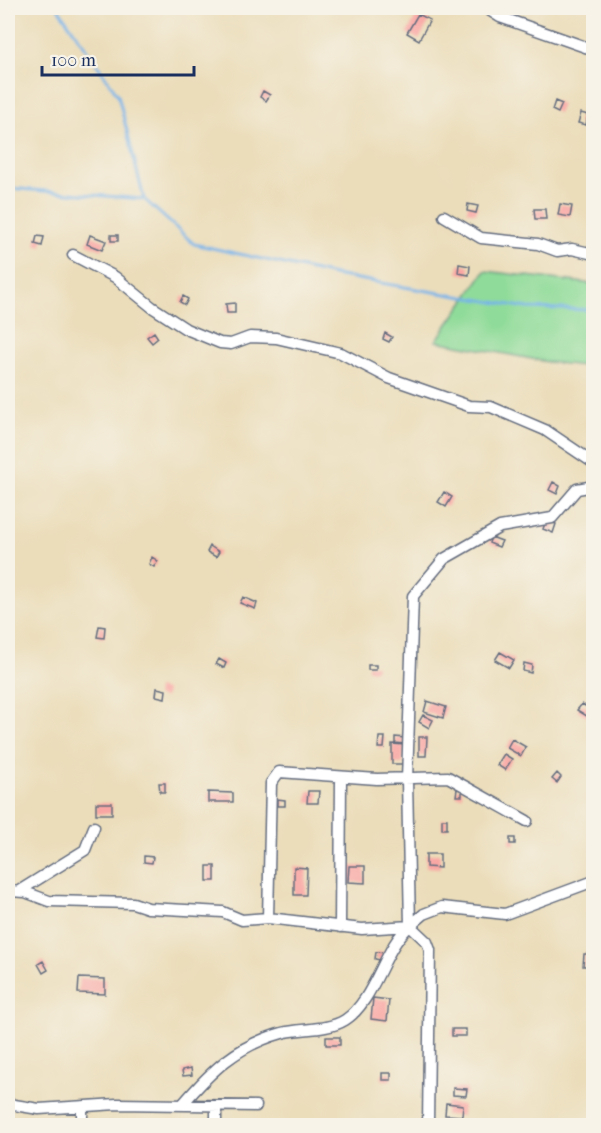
<svg xmlns="http://www.w3.org/2000/svg" width="601" height="1133" viewBox="0 0 601 1133" font-family="'IM FELL French Canon',serif">
  <rect width="100%" height="100%" fill="#f7f3e8"/>
  <filter id="ink" filterUnits="userSpaceOnUse"><feTurbulence type="fractalNoise" baseFrequency=".0167" numOctaves="2"/><feDisplacementMap in="SourceGraphic" scale="12" xChannelSelector="R" yChannelSelector="G"/><feConvolveMatrix kernelMatrix="1 2 1 2 8 2 1 2 1" color-interpolation-filters="sRGB"/></filter>
  <filter id="wash" filterUnits="userSpaceOnUse"><feTurbulence type="fractalNoise" baseFrequency=".008" numOctaves="4" result="noise"/><feDisplacementMap in="SourceGraphic" scale="24" xChannelSelector="R" yChannelSelector="G"/><feGaussianBlur stdDeviation="1.35" result="paint"/><feColorMatrix in="noise" values="0 0 0 0 0 0 0 0 0 0 0 0 0 0 0 0 0 1.4 0 .05"/><feComposite in="paint" operator="in"/></filter>
  <g filter="url(#wash)">
    <rect width="100%" height="100%" fill="#ebddba"/>
    <path fill="#8fdb99" stroke="#55857c" stroke-width="1.5" d="M 485,271 L 593,284 L 593,367 L 548,362 L 436,341 Z"/>
    <g fill="none" stroke-linecap="round" stroke-linejoin="round">
      <path stroke="#76b3e9" stroke-width="3" d="M 58,8 L 118,95 L 144,199 L 194,244 L 334,275 L 528,308 L 594,310
        M 8,188 L 143,199"/>
    </g>
    <g id="blocks">
      <path fill="#f9a5a3" d="M 418,14 L 430,20 L 419,40 L 407,33 Z
        M 263,91 L 270,95 L 266,101 L 260,97 Z
        M 555,101 L 562,104 L 558,113 L 552,110 Z
        M 581,113 L 588,115 L 586,125 L 578,123 Z
        M 468,204 L 478,206 L 476,213 L 467,211 Z
        M 560,204 L 572,206 L 570,217 L 558,215 Z
        M 534,209 L 545,209 L 546,219 L 535,219 Z
        M 90,235 L 106,241 L 102,250 L 87,244 Z
        M 111,235 L 118,235 L 118,241 L 111,241 Z
        M 37,236 L 44,237 L 42,246 L 35,244 Z
        M 459,264 L 470,266 L 469,275 L 458,273 Z
        M 183,296 L 188,299 L 185,305 L 180,302 Z
        M 235,303 L 235,313 L 227,313 L 226,304 Z
        M 154,332 L 158,338 L 152,343 L 147,337 Z
        M 385,333 L 392,337 L 389,342 L 383,339 Z
        M 553,482 L 560,486 L 557,494 L 549,490 Z
        M 444,492 L 452,497 L 446,507 L 438,502 Z
        M 546,521 L 556,524 L 553,533 L 543,529 Z
        M 491,537 L 502,541 L 499,547 L 489,543 Z
        M 210,546 L 219,552 L 216,557 L 207,552 Z
        M 152,557 L 158,561 L 154,567 L 149,564 Z
        M 243,597 L 257,603 L 255,609 L 240,603 Z
        M 99,626 L 105,627 L 104,638 L 97,637 Z
        M 500,652 L 514,660 L 509,668 L 495,660 Z
        M 219,659 L 226,663 L 224,668 L 216,664 Z
        M 524,663 L 532,665 L 531,673 L 523,671 Z
        M 368,665 L 376,665 L 376,670 L 368,670 Z
        M 157,688 L 166,690 L 165,698 L 156,696 Z
        M 427,701 L 446,707 L 443,718 L 424,712 Z
        M 582,704 L 594,711 L 590,718 L 577,710 Z
        M 423,715 L 433,720 L 429,728 L 419,722 Z
        M 379,737 L 385,737 L 384,748 L 378,748 Z
        M 395,737 L 405,738 L 405,744 L 395,743 Z
        M 419,737 L 427,737 L 426,756 L 419,756 Z
        M 512,739 L 526,747 L 521,756 L 507,748 Z
        M 392,744 L 405,745 L 403,764 L 392,764 Z
        M 504,754 L 512,759 L 505,770 L 497,765 Z
        M 557,773 L 561,777 L 557,783 L 552,779 Z
        M 159,783 L 165,783 L 165,792 L 160,792 Z
        M 457,789 L 462,789 L 462,796 L 456,796 Z
        M 308,791 L 319,791 L 318,803 L 307,803 Z
        M 208,792 L 233,793 L 233,802 L 208,802 Z
        M 277,799 L 285,800 L 285,806 L 277,806 Z
        M 96,803 L 112,803 L 112,814 L 96,814 Z
        M 442,819 L 447,819 L 447,829 L 442,829 Z
        M 510,838 L 515,838 L 515,844 L 510,844 Z
        M 426,854 L 440,854 L 440,868 L 426,867 Z
        M 144,856 L 153,857 L 152,863 L 144,862 Z
        M 207,866 L 215,866 L 215,881 L 207,881 Z
        M 349,866 L 365,866 L 365,883 L 348,882 Z
        M 294,867 L 307,868 L 306,895 L 294,895 Z
        M 376,952 L 387,953 L 385,961 L 375,959 Z
        M 584,954 L 591,954 L 590,966 L 583,966 Z
        M 43,961 L 48,970 L 43,973 L 38,964 Z
        M 79,978 L 105,979 L 105,994 L 78,993 Z
        M 373,998 L 389,1000 L 387,1021 L 371,1019 Z
        M 452,1029 L 466,1029 L 466,1036 L 452,1036 Z
        M 326,1037 L 340,1037 L 340,1045 L 326,1045 Z
        M 191,1068 L 192,1075 L 183,1076 L 182,1070 Z
        M 382,1073 L 391,1073 L 391,1080 L 382,1080 Z
        M 453,1088 L 467,1089 L 466,1096 L 453,1095 Z
        M 446,1103 L 463,1105 L 462,1116 L 445,1115 Z"/>
    </g>
  </g>
  <g filter="url(#ink)">
    <use href="#blocks" fill-opacity="0" stroke="#646c7e" stroke-width="1.5"/>
    <g fill="none" stroke-linecap="round" stroke-linejoin="round">
      <g stroke="#646c7e" stroke-width="13">
        <path id="street" d="M 486,8 L 500,17 L 594,50
          M 444,216 L 481,238 L 538,244 L 557,251 L 572,249 L 594,254
          M 73,255 L 115,277 L 152,307 L 186,329 L 220,343 L 231,344 L 250,337 L 276,338 L 341,353 L 389,378 L 469,406 L 491,407 L 545,430 L 594,463
          M 8,891 L 25,892 L 49,901 L 133,903 L 148,908 L 223,912 L 242,920 L 268,918 L 362,929 L 410,926 L 424,914 L 442,907 L 505,914 L 594,881
          M 19,891 L 85,850 L 94,827
          M 268,918 L 271,783 L 279,772 L 377,779 L 448,777 L 527,821
          M 340,927 L 341,778
          M 8,1104 L 39,1109 L 117,1104 L 256,1106
          M 182,1105 C 211,1071 236,1046 282,1033 C 301,1028 327,1031 345,1020 C 375,1001 384,946 410,926
          M 82,1107 L 82,1126
          M 216,1126 L 216,1106
          M 428,1126 L 430,950 L 427,942 L 410,926 L 407,780 L 413,596 L 444,559 L 500,527 L 552,518 L 577,489 L 594,486"/>
      </g>
      <use href="#street" stroke="#fff" stroke-width="10"/>
    </g>
  </g>
  <rect width="601" height="1133" fill="none" stroke="#f7f3e8" stroke-width="30"/>
  <path d="M42 66v9h152v-9" fill="none" stroke="#1b2f5e" stroke-width="3"/>
  <text x="51" y="66" font-size="18" fill="#1b2f5e" stroke="#f7f3e8" stroke-width="4.5" paint-order="stroke">100 m</text>
</svg>
